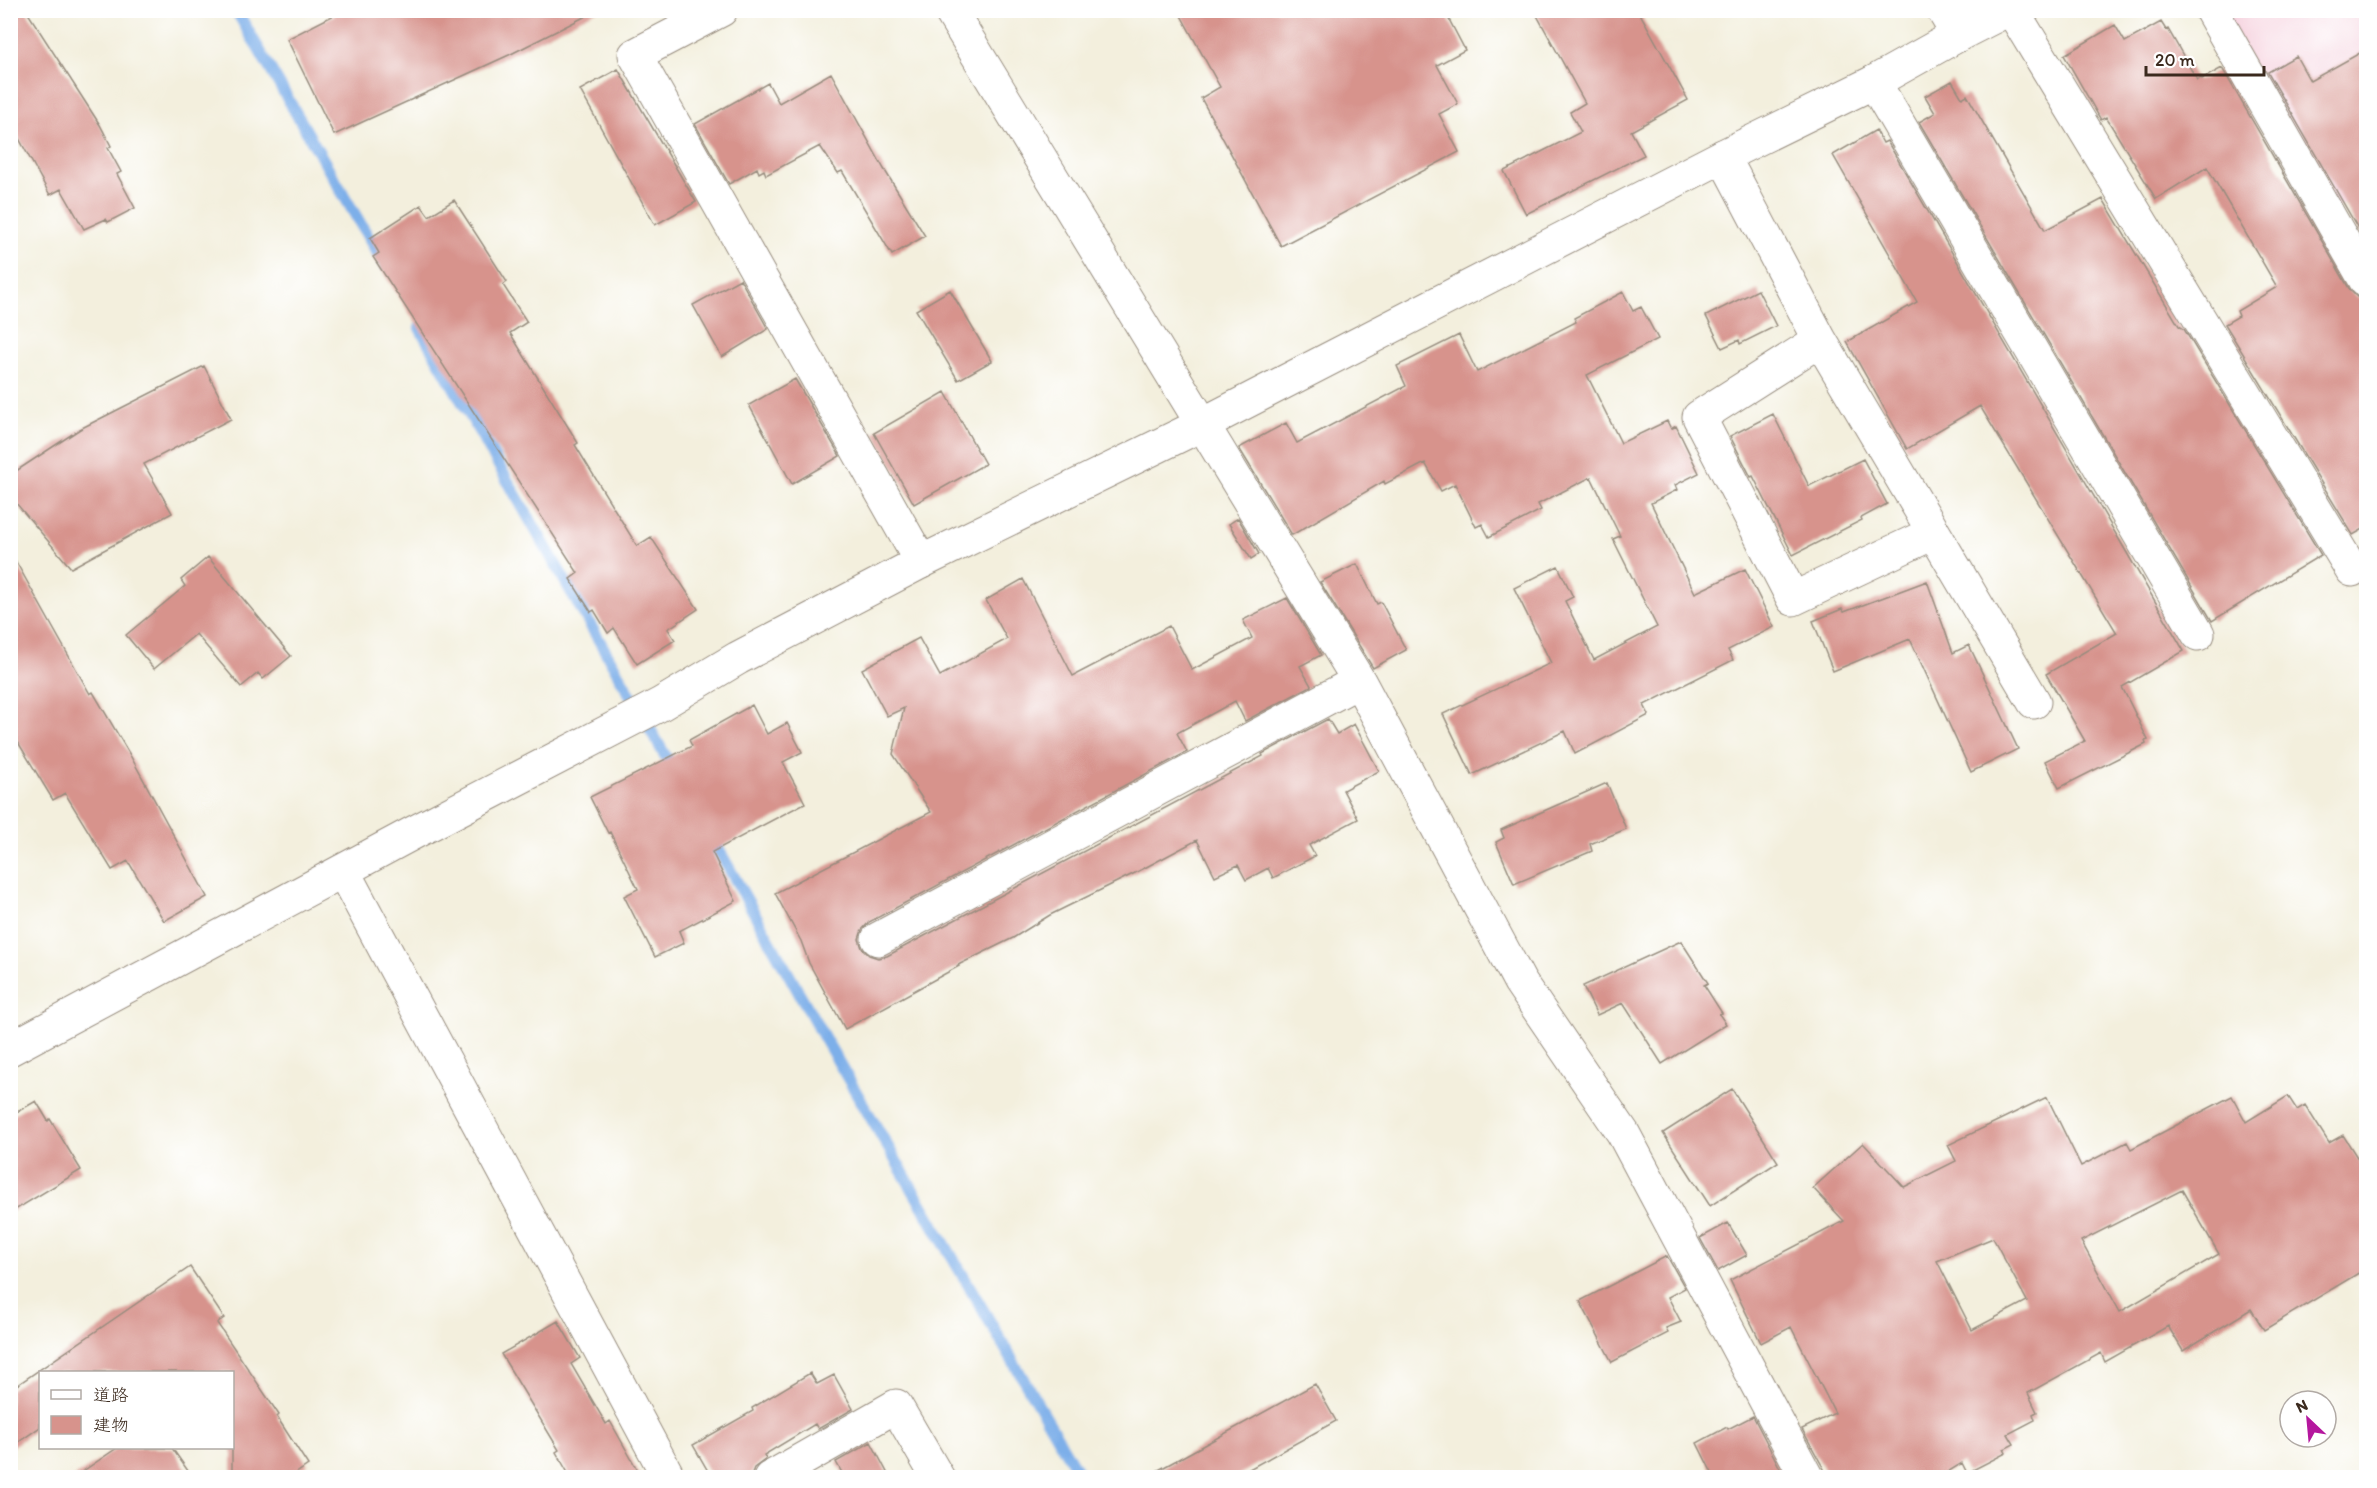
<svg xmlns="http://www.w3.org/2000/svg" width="2377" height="1488" viewBox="0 0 2377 1488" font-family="Itim,'Klee One',sans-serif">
  <rect width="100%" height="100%" fill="#fff"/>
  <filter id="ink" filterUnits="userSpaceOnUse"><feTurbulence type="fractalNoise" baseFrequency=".0167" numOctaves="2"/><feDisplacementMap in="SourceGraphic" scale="12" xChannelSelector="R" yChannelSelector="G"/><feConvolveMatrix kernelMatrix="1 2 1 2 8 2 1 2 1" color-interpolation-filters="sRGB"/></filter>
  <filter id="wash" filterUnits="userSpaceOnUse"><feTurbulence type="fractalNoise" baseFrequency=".008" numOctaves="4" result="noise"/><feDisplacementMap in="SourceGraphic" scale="24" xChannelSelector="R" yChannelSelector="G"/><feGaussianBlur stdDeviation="1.35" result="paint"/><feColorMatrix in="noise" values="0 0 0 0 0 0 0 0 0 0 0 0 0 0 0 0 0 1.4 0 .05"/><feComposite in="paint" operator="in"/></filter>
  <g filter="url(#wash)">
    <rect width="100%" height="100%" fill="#f3efdd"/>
    <path fill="#f5cfdc" d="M 2221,11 L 2366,11 L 2366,194 L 2336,208 Z"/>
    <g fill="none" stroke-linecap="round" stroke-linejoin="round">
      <path stroke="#7dafe9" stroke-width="12" d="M 236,10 L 385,266
        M 420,328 L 674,771
        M 711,836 L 825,1039 L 1081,1478"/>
    </g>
    <g id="blocks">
      <path fill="#d7938c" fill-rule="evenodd" d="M 10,10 L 26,10 L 100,125 L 111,146 L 108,148 L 121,172 L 117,174 L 135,208 L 108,222 L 106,219 L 84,229 L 61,189 L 50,195 L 10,122 Z
        M 344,10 L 598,10 L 509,55 L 334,135 L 287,39 Z
        M 1178,10 L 1444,10 L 1465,50 L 1437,65 L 1458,104 L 1439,114 L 1459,152 L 1281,246 L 1201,98 L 1220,87 Z
        M 1534,10 L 1638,10 L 1688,100 L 1631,131 L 1644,155 L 1526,214 L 1504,171 L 1581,132 L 1570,112 L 1585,103 Z
        M 2161,22 L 2166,30 L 2168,29 L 2197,80 L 2201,78 L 2202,79 L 2222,68 L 2350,290 L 2357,297 L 2367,300 L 2367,527 L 2353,535 L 2225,324 L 2239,316 L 2237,311 L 2277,287 L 2207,167 L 2156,199 L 2106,117 L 2101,120 L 2064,55 L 2115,25 L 2125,42 Z
        M 2367,49 L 2367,244 L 2268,72 L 2296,56 L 2310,81 Z
        M 618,69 L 696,202 L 655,225 L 580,90 Z
        M 831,73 L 884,169 L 925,236 L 892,255 L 842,171 L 838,173 L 820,146 L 766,175 L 764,170 L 759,173 L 757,168 L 729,184 L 695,124 L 768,83 L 779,103 Z
        M 1952,81 L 1962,98 L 1967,95 L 2045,230 L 2103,199 L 2179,326 L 2184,329 L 2321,555 L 2212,621 L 1919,122 L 1935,113 L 1925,96 Z
        M 1876,130 L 1883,143 L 1887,141 L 2184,651 L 2122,687 L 2148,740 L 2145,741 L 2146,744 L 2059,788 L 2045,761 L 2085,741 L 2046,674 L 2117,633 L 1980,406 L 1907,449 L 1847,342 L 1917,302 L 1833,155 Z
        M 454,200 L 507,282 L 503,285 L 527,322 L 510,333 L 578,443 L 575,445 L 637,546 L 651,537 L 698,609 L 668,629 L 675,640 L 637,664 L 614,628 L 608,633 L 594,610 L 591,612 L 570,579 L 578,573 L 373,257 L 379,253 L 370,238 L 421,205 L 429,216 Z
        M 740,279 L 768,329 L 722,357 L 693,305 Z
        M 950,290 L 992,361 L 958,380 L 916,310 Z
        M 1758,290 L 1776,326 L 1740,344 L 1739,340 L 1722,348 L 1706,316 Z
        M 1623,292 L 1633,311 L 1641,307 L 1658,339 L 1587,375 L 1621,443 L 1667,421 L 1671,429 L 1676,426 L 1699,473 L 1675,485 L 1677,490 L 1651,503 L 1695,593 L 1745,569 L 1774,627 L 1728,650 L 1733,660 L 1644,705 L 1649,715 L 1575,754 L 1565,731 L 1472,775 L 1443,714 L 1551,663 L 1514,588 L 1558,566 L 1573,597 L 1565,601 L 1594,660 L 1657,627 L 1613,539 L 1620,536 L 1591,477 L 1538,504 L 1541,510 L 1489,537 L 1482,524 L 1476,527 L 1455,484 L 1441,491 L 1425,463 L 1385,484 L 1384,481 L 1292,535 L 1239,448 L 1286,423 L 1297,443 L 1406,386 L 1397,366 L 1459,335 L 1477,372 L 1576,322 L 1574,318 Z
        M 204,366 L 231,419 L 144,464 L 172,513 L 71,568 L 10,496 L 10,475 L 80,429 Z
        M 795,379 L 840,456 L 792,484 L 749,405 Z
        M 945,392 L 985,464 L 914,504 L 874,433 Z
        M 1773,414 L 1809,486 L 1863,459 L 1887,504 L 1861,518 L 1862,520 L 1793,555 L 1753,476 L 1751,477 L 1730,436 Z
        M 1238,518 L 1259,554 L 1251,559 L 1229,524 Z
        M 10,551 L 90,694 L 93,692 L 130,755 L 207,897 L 164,921 L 128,861 L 112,870 L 65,793 L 53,800 L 10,729 Z
        M 208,557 L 291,656 L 263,679 L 258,673 L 241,687 L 196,634 L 154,669 L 126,635 L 185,586 L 181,580 Z
        M 1357,564 L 1377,604 L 1381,602 L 1406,650 L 1373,668 L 1320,582 Z
        M 1023,579 L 1073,676 L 1169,626 L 1192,670 L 1252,638 L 1243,620 L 1287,598 L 1321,655 L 1300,666 L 1311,686 L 1245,721 L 1235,701 L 1177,733 L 1187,752 L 869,922 L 862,930 L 859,939 L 862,948 L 869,955 L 878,958 L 887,956 L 1263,756 L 1262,754 L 1328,719 L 1337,734 L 1354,724 L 1379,771 L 1343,790 L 1358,819 L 1309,845 L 1315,856 L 1273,878 L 1268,868 L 1246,880 L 1238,865 L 1215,876 L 1197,840 L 1137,872 L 1050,915 L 1013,938 L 958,965 L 959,966 L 845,1029 L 809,963 L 801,941 L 775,893 L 931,812 L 893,754 L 904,708 L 887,716 L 862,669 L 919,638 L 940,676 L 1007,639 L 986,600 Z
        M 1927,581 L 1953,653 L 1969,645 L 2018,749 L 1971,772 L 1910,639 L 1833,671 L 1813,621 L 1842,609 L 1844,612 Z
        M 752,705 L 767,734 L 787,723 L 802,752 L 783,762 L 805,803 L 712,852 L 736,901 L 679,931 L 684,943 L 655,957 L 624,896 L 638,889 L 610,832 L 608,833 L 590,797 L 692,746 L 689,740 Z
        M 1607,783 L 1626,829 L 1590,844 L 1592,851 L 1514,884 L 1496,842 L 1504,838 L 1501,830 Z
        M 1681,941 L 1708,983 L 1704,985 L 1722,1013 L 1719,1014 L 1726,1024 L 1662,1064 L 1623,1003 L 1597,1015 L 1583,986 Z
        M 1732,1089 L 1778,1162 L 1710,1206 L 1663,1133 Z
        M 2232,1096 L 2246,1122 L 2288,1096 L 2297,1110 L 2305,1105 L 2329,1143 L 2343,1135 L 2367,1173 L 2367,1268 L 2264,1330 L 2251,1309 L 2183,1351 L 2168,1326 L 2105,1362 L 2101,1353 L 2028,1393 L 2037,1412 L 2033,1414 L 2035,1420 L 2008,1434 L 2014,1444 L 2004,1449 L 2006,1453 L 1967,1473 L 1962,1463 L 1938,1478 L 1826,1478 L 1824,1469 L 1802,1429 L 1835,1413 L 1791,1327 L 1761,1343 L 1730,1280 L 1844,1221 L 1813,1188 L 1863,1143 L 1904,1187 L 1956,1161 L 1948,1145 L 2047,1097 L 2081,1166 L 2127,1142 L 2131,1149 ZM 2182,1190 L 2219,1254 L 2120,1312 L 2081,1241 ZM 1993,1238 L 2027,1301 L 1972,1330 L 1937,1261 Z
        M 36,1101 L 48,1121 L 50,1119 L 81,1170 L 10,1213 L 10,1116 Z
        M 1728,1223 L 1747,1255 L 1718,1271 L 1700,1238 Z
        M 1667,1256 L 1685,1288 L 1668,1297 L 1681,1322 L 1666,1328 L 1668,1333 L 1612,1362 L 1580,1301 Z
        M 190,1267 L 224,1318 L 217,1323 L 279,1415 L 277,1417 L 308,1465 L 289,1478 L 232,1478 L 232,1372 L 40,1372 L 40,1427 L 10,1448 L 10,1390 Z
        M 558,1321 L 580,1358 L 571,1364 L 606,1424 L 610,1421 L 642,1478 L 571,1478 L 556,1452 L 559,1450 L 501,1354 Z
        M 810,1373 L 817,1384 L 834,1375 L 853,1409 L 818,1429 L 815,1424 L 764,1455 L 766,1459 L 754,1468 L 752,1473 L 745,1478 L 712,1478 L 693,1445 L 753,1411 L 752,1408 Z
        M 1315,1384 L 1336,1421 L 1233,1478 L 1144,1478 Z
        M 1753,1416 L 1785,1478 L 1703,1478 L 1712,1473 L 1697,1443 L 1727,1427 L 1728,1429 Z
        M 871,1442 L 890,1478 L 845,1478 L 836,1462 Z
        M 117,1448 L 172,1448 L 193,1478 L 73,1478 Z"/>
    </g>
  </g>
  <g filter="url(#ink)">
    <use href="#blocks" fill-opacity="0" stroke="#978c7e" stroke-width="1.5"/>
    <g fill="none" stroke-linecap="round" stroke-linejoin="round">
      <g stroke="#978c7e" stroke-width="35">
        <path id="minor" d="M 721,10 L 635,55 L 921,562
          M 950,10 L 1359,681 L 1520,982 L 1623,1133 L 1807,1478
          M 1943,10 L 1958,35
          M 2012,10 L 2352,570
          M 2211,10 L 2366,281
          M 1874,82 L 2198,634
          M 1723,156 L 1820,340 L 2034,702
          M 1820,340 L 1699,417 L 1793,599 L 1933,533
          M 343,871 L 669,1478
          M 878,939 L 1359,681
          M 770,1478 L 896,1406 L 938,1478"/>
      </g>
      <g stroke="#978c7e" stroke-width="35">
        <path id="tertiary" d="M 10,1049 L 413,833 L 661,704 L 738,658 L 921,562 L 1201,425 L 1723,156 L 1874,82 L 1958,35 L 2007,10"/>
      </g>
      <use href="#minor" stroke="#fff" stroke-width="33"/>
      <use href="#tertiary" stroke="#fff" stroke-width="33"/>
    </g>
  </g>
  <rect width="2377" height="1488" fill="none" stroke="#fff" stroke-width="36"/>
  <rect x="39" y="1371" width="195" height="78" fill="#ffffff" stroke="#b1aaa5" stroke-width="1.5"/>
  <rect x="51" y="1390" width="30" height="9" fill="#ffffff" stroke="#b1aaa5" stroke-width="1.5"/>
  <text x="93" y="1401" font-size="18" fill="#3b2a1e">道路</text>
  <rect x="51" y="1416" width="30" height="18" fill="#d7938c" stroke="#b1aaa5" stroke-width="1.5"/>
  <text x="93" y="1431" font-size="18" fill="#3b2a1e">建物</text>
  <g transform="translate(2308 1419) rotate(334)"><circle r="28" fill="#ffffff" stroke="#b1aaa5" stroke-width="1.5"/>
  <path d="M0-4.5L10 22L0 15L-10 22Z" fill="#b5179e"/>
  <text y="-9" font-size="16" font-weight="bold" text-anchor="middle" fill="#3b2a1e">N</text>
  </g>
  <path d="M2146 66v9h118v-9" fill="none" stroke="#3b2a1e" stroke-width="3"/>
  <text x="2155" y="66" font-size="18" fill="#3b2a1e" stroke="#ffffff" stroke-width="4.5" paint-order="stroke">20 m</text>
</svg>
